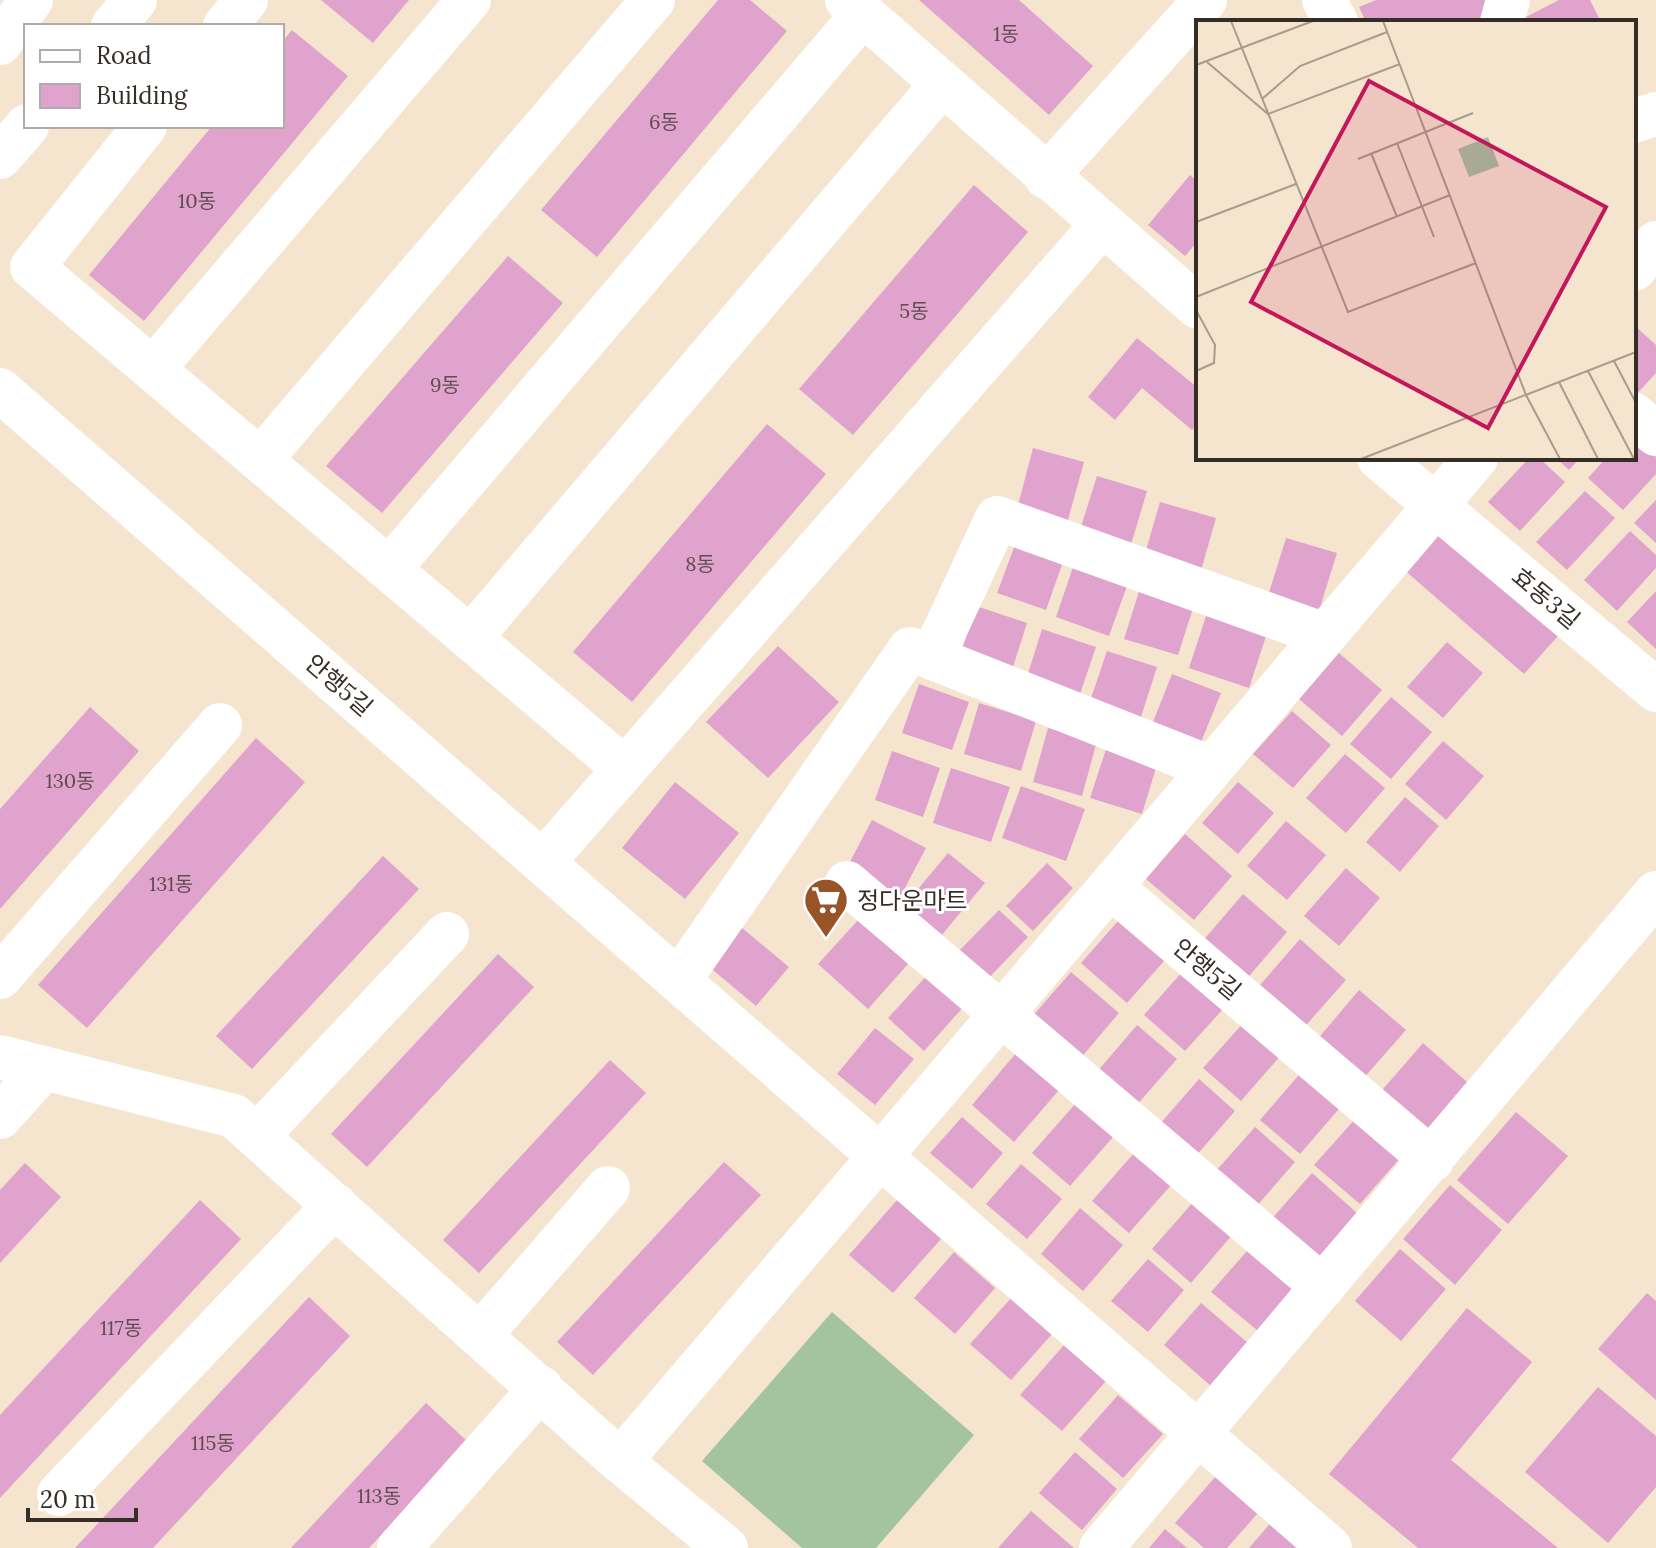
<svg xmlns="http://www.w3.org/2000/svg" width="1656" height="1548" viewBox="0 0 1656 1548" font-family="Lora,'Noto Sans KR',serif">
  <rect width="100%" height="100%" fill="#f5e5cf"/>
  <path fill="#a4c39f" d="M 832,1312 L 974,1435 L 876,1548 L 802,1548 L 702,1461 Z"/>
  <path fill="#dfa3cd" d="M 321,0 L 409,0 L 373,43 Z
    M 718,0 L 750,0 L 787,31 L 597,257 L 541,210 Z
    M 919,0 L 1019,0 L 1093,66 L 1049,115 Z
    M 1376,0 L 1486,0 L 1487,22 L 1366,22 L 1359,7 Z
    M 1559,0 L 1590,0 L 1601,22 L 1523,22 L 1522,19 Z
    M 292,30 L 348,76 L 144,321 L 89,275 L 212,126 L 282,126 L 282,42 Z
    M 1190,175 L 1198,182 L 1198,241 L 1185,256 L 1148,225 Z
    M 974,185 L 1028,232 L 853,435 L 799,389 Z
    M 508,256 L 563,303 L 382,513 L 326,466 Z
    M 1634,325 L 1656,345 L 1656,373 L 1634,397 Z
    M 1137,338 L 1198,388 L 1198,423 L 1192,430 L 1142,388 L 1115,420 L 1088,397 Z
    M 767,424 L 826,474 L 632,702 L 573,652 Z
    M 1634,437 L 1656,457 L 1656,474 L 1623,510 L 1588,478 L 1606,458 L 1634,458 Z
    M 1033,448 L 1084,462 L 1066,527 L 1016,513 Z
    M 1529,458 L 1539,458 L 1565,482 L 1520,531 L 1488,502 Z
    M 1556,458 L 1580,458 L 1569,470 Z
    M 1097,476 L 1147,491 L 1130,548 L 1079,533 Z
    M 1585,491 L 1615,518 L 1567,570 L 1536,542 Z
    M 1656,500 L 1656,543 L 1634,523 Z
    M 1160,502 L 1216,518 L 1200,574 L 1144,557 Z
    M 1436,529 L 1558,636 L 1524,674 L 1402,568 Z
    M 1630,531 L 1656,555 L 1656,568 L 1617,611 L 1584,580 Z
    M 1286,538 L 1337,553 L 1318,614 L 1267,599 Z
    M 1015,545 L 1063,562 L 1046,610 L 997,593 Z
    M 1073,567 L 1127,586 L 1109,636 L 1056,617 Z
    M 1141,585 L 1195,602 L 1178,655 L 1124,639 Z
    M 1656,591 L 1656,649 L 1627,622 Z
    M 976,606 L 1027,623 L 1012,670 L 961,653 Z
    M 1208,610 L 1268,630 L 1249,688 L 1189,668 Z
    M 1042,629 L 1096,647 L 1079,697 L 1026,680 Z
    M 1447,642 L 1483,673 L 1443,718 L 1407,687 Z
    M 778,646 L 839,702 L 768,778 L 706,722 Z
    M 1107,651 L 1157,667 L 1140,720 L 1089,704 Z
    M 1339,653 L 1382,690 L 1342,736 L 1299,699 Z
    M 1172,674 L 1221,693 L 1199,747 L 1151,727 Z
    M 919,684 L 969,702 L 952,750 L 902,733 Z
    M 1391,697 L 1432,732 L 1391,779 L 1350,744 Z
    M 979,703 L 1036,721 L 1021,771 L 964,754 Z
    M 90,707 L 139,751 L 0,909 L 0,809 Z
    M 1292,711 L 1331,745 L 1293,788 L 1253,754 Z
    M 1048,728 L 1097,741 L 1082,796 L 1033,782 Z
    M 256,738 L 305,782 L 87,1028 L 38,985 Z
    M 1443,741 L 1484,776 L 1446,820 L 1405,784 Z
    M 1108,743 L 1159,758 L 1142,814 L 1090,798 Z
    M 892,751 L 940,768 L 923,817 L 875,800 Z
    M 1345,754 L 1385,788 L 1346,833 L 1306,798 Z
    M 951,768 L 1010,787 L 991,842 L 933,823 Z
    M 675,782 L 739,833 L 685,899 L 622,848 Z
    M 1238,782 L 1274,813 L 1238,854 L 1202,823 Z
    M 1021,786 L 1085,809 L 1066,861 L 1002,838 Z
    M 1405,797 L 1439,826 L 1400,872 L 1366,842 Z
    M 872,820 L 926,848 L 898,901 L 844,873 Z
    M 1286,821 L 1326,855 L 1287,900 L 1247,866 Z
    M 1185,834 L 1232,876 L 1194,920 L 1146,879 Z
    M 948,853 L 985,883 L 941,936 L 904,906 Z
    M 383,856 L 419,889 L 252,1069 L 216,1036 Z
    M 1047,863 L 1073,888 L 1033,931 L 1006,906 Z
    M 1346,868 L 1380,898 L 1339,946 L 1304,916 Z
    M 1243,894 L 1287,932 L 1244,982 L 1200,944 Z
    M 999,910 L 1028,937 L 985,982 L 956,954 Z
    M 859,919 L 908,964 L 868,1009 L 818,964 Z
    M 1119,920 L 1165,960 L 1127,1003 L 1081,963 Z
    M 741,927 L 789,967 L 756,1006 L 708,966 Z
    M 1300,939 L 1346,980 L 1300,1032 L 1254,992 Z
    M 498,954 L 534,987 L 367,1167 L 331,1134 Z
    M 931,971 L 967,1003 L 924,1051 L 888,1018 Z
    M 1071,972 L 1119,1013 L 1079,1060 L 1031,1018 Z
    M 1182,972 L 1224,1008 L 1185,1051 L 1144,1015 Z
    M 1359,990 L 1406,1030 L 1362,1080 L 1316,1041 Z
    M 1245,1021 L 1282,1054 L 1241,1101 L 1203,1068 Z
    M 1137,1025 L 1177,1059 L 1135,1107 L 1096,1073 Z
    M 875,1028 L 914,1059 L 875,1105 L 837,1074 Z
    M 1423,1043 L 1467,1082 L 1422,1135 L 1377,1096 Z
    M 1017,1052 L 1060,1089 L 1014,1142 L 972,1105 Z
    M 610,1060 L 646,1093 L 479,1273 L 443,1240 Z
    M 1304,1069 L 1344,1103 L 1300,1154 L 1260,1120 Z
    M 1199,1079 L 1235,1111 L 1195,1157 L 1159,1125 Z
    M 1076,1103 L 1114,1136 L 1070,1186 L 1032,1153 Z
    M 1516,1112 L 1568,1156 L 1508,1224 L 1457,1180 Z
    M 962,1117 L 1003,1153 L 972,1189 L 930,1153 Z
    M 1356,1118 L 1401,1157 L 1360,1204 L 1314,1165 Z
    M 1255,1127 L 1295,1162 L 1256,1207 L 1215,1172 Z
    M 1135,1152 L 1172,1184 L 1129,1233 L 1092,1201 Z
    M 724,1162 L 761,1195 L 593,1375 L 557,1342 Z
    M 25,1163 L 61,1197 L 0,1263 L 0,1190 Z
    M 1021,1164 L 1062,1199 L 1027,1239 L 986,1204 Z
    M 1312,1173 L 1357,1213 L 1313,1263 L 1268,1223 Z
    M 1450,1185 L 1502,1230 L 1455,1285 L 1403,1239 Z
    M 200,1200 L 241,1239 L 0,1498 L 0,1415 Z
    M 897,1200 L 941,1239 L 893,1293 L 849,1255 Z
    M 1195,1200 L 1233,1234 L 1191,1283 L 1152,1249 Z
    M 1080,1208 L 1123,1245 L 1083,1291 L 1041,1254 Z
    M 1254,1243 L 1300,1283 L 1258,1331 L 1211,1292 Z
    M 1400,1249 L 1446,1289 L 1401,1341 L 1355,1301 Z
    M 954,1252 L 995,1288 L 955,1334 L 914,1298 Z
    M 1148,1259 L 1184,1290 L 1148,1332 L 1111,1301 Z
    M 1647,1293 L 1656,1301 L 1656,1400 L 1598,1349 Z
    M 309,1297 L 350,1336 L 153,1548 L 75,1548 Z
    M 1012,1297 L 1053,1333 L 1011,1380 L 970,1344 Z
    M 1201,1303 L 1248,1343 L 1211,1386 L 1164,1345 Z
    M 1467,1308 L 1532,1362 L 1451,1460 L 1558,1548 L 1418,1548 L 1329,1474 Z
    M 1064,1345 L 1106,1381 L 1062,1431 L 1020,1395 Z
    M 1598,1387 L 1656,1436 L 1656,1487 L 1608,1543 L 1525,1472 Z
    M 1118,1395 L 1163,1434 L 1123,1478 L 1079,1439 Z
    M 426,1403 L 468,1442 L 369,1548 L 291,1548 Z
    M 1075,1452 L 1117,1489 L 1082,1530 L 1039,1493 Z
    M 1216,1476 L 1258,1513 L 1227,1548 L 1204,1548 L 1175,1523 Z
    M 1031,1511 L 1074,1548 L 998,1548 Z
    M 1274,1519 L 1308,1548 L 1249,1548 Z
    M 1165,1529 L 1187,1548 L 1149,1548 Z"/>
  <g fill="none" stroke-linecap="round" stroke-linejoin="round">
    <path stroke="#fff" stroke-width="44" d="M 847,0 L 1198,307
      M 1324,0 L 1336,22
      M 1502,22 L 1508,0
      M 113,26 L 135,0
      M 225,26 L 246,0
      M 0,43 L 31,0
      M 1634,121 L 1656,114
      M 145,126 L 32,267 L 625,769
      M 0,157 L 27,126
      M 1046,177 L 1205,0
      M 1634,269 L 1656,243
      M 153,369 L 469,0
      M 0,390 L 1330,1548
      M 1634,415 L 1656,434
      M 1379,458 L 1656,690
      M 260,460 L 653,0
      M 389,569 L 863,14
      M 470,638 L 942,84
      M 932,658 L 997,518 L 1325,635
      M 543,862 L 1101,226
      M 847,883 L 1323,1287
      M 1111,887 L 1432,1160
      M 0,977 L 220,725
      M 679,980 L 910,649 L 1211,768
      M 0,1057 L 234,1116 L 620,1461 L 726,1548
      M 0,1117 L 44,1068
      M 257,1136 L 447,934
      M 481,1334 L 608,1188
      M 620,1461 L 1476,458
      M 59,1494 L 335,1205
      M 399,1548 L 541,1388
      M 1101,1548 L 1656,893"/>
  </g>
  <defs>
    <g id="supermarket-pin" transform="scale(2.3)"><path d="M0 17L-7.5 6A9.5 9.5 0 1 1 7.5 6Z" fill="#985426" stroke="#fff"/><path d="M-6-5.5h2.5l.6 2H6L4.5 2H-2.5L-4.4-4H-6ZM-1.5 3.2a1.3 1.3 0 1 0 .1 0ZM3 3.2a1.3 1.3 0 1 0 .1 0Z" fill="#fff"/></g>
  </defs>
  <g fill-rule="evenodd">
    <use href="#supermarket-pin" x="826" y="900"/>
  </g>
  <g text-anchor="middle" dominant-baseline="central" stroke-width="6" stroke-linejoin="round" paint-order="stroke">
    <g font-size="20" fill="#5f4b50">
      <text x="1006" y="33">1동</text>
      <text x="664" y="121">6동</text>
      <text x="197" y="200">10동</text>
      <text x="914" y="310">5동</text>
      <text x="445" y="384">9동</text>
      <text x="700" y="563">8동</text>
      <text x="70" y="780">130동</text>
      <text x="171" y="883">131동</text>
      <text x="121" y="1327">117동</text>
      <text x="213" y="1442">115동</text>
      <text x="379" y="1495">113동</text>
    </g>
    <g font-size="24" fill="#342e26" stroke="#fff">
      <text transform="translate(1546 598) rotate(40)">효동3길</text>
      <text transform="translate(339 685) rotate(41)">안행5길</text>
      <text transform="translate(1207 969) rotate(40)">안행5길</text>
    </g>
    <g font-size="24" fill="#342e26" stroke="#fff" text-anchor="start">
      <text x="857" y="900">정다운마트</text>
    </g>
  </g>
  <g transform="translate(1196 20)">
    <rect width="440" height="440" fill="#f5e5cf"/>
    <path d="M 292,117 L 303,146 L 273,157 L 262,129 Z" fill="#a4c39f"/>
    <path fill="none" stroke="#a89c8b" stroke-width="2" d="M 35,1 L 152,292 L 280,243M 187,1 L 330,375 L 364,439M 11,42 L 72,94 L 204,44M 0,45 L 117,1M 66,79 L 104,46 L 191,12M 201,123 L 238,217M 175,133 L 201,197M 162,139 L 277,93M 0,202 L 100,164M 0,277 L 254,175M 0,290 L 19,325 L 18,343 L 0,351M 418,341 L 440,383M 392,351 L 438,439M 363,362 L 402,439M 165,439 L 440,332"/>
    <path fill="#c2185b" fill-opacity="0.15" stroke="#c2185b" stroke-width="4" d="M 173,61 L 410,187 L 292,408 L 55,282 Z"/>
    <rect width="440" height="440" fill="none" stroke="#342e26" stroke-width="4"/>
  </g>
  <rect x="24" y="24" width="260" height="104" fill="#ffffff" stroke="#aeaba8" stroke-width="2"/>
  <rect x="40" y="50" width="40" height="12" fill="#ffffff" stroke="#aeaba8" stroke-width="2"/>
  <text x="96" y="64" font-size="24" fill="#342e26">Road</text>
  <rect x="40" y="84" width="40" height="24" fill="#dfa3cd" stroke="#aeaba8" stroke-width="2"/>
  <text x="96" y="104" font-size="24" fill="#342e26">Building</text>
  <path d="M28 1508v12h108v-12" fill="none" stroke="#342e26" stroke-width="4"/>
  <text x="40" y="1508" font-size="24" fill="#342e26" stroke="#ffffff" stroke-width="6" paint-order="stroke">20 m</text>
</svg>
